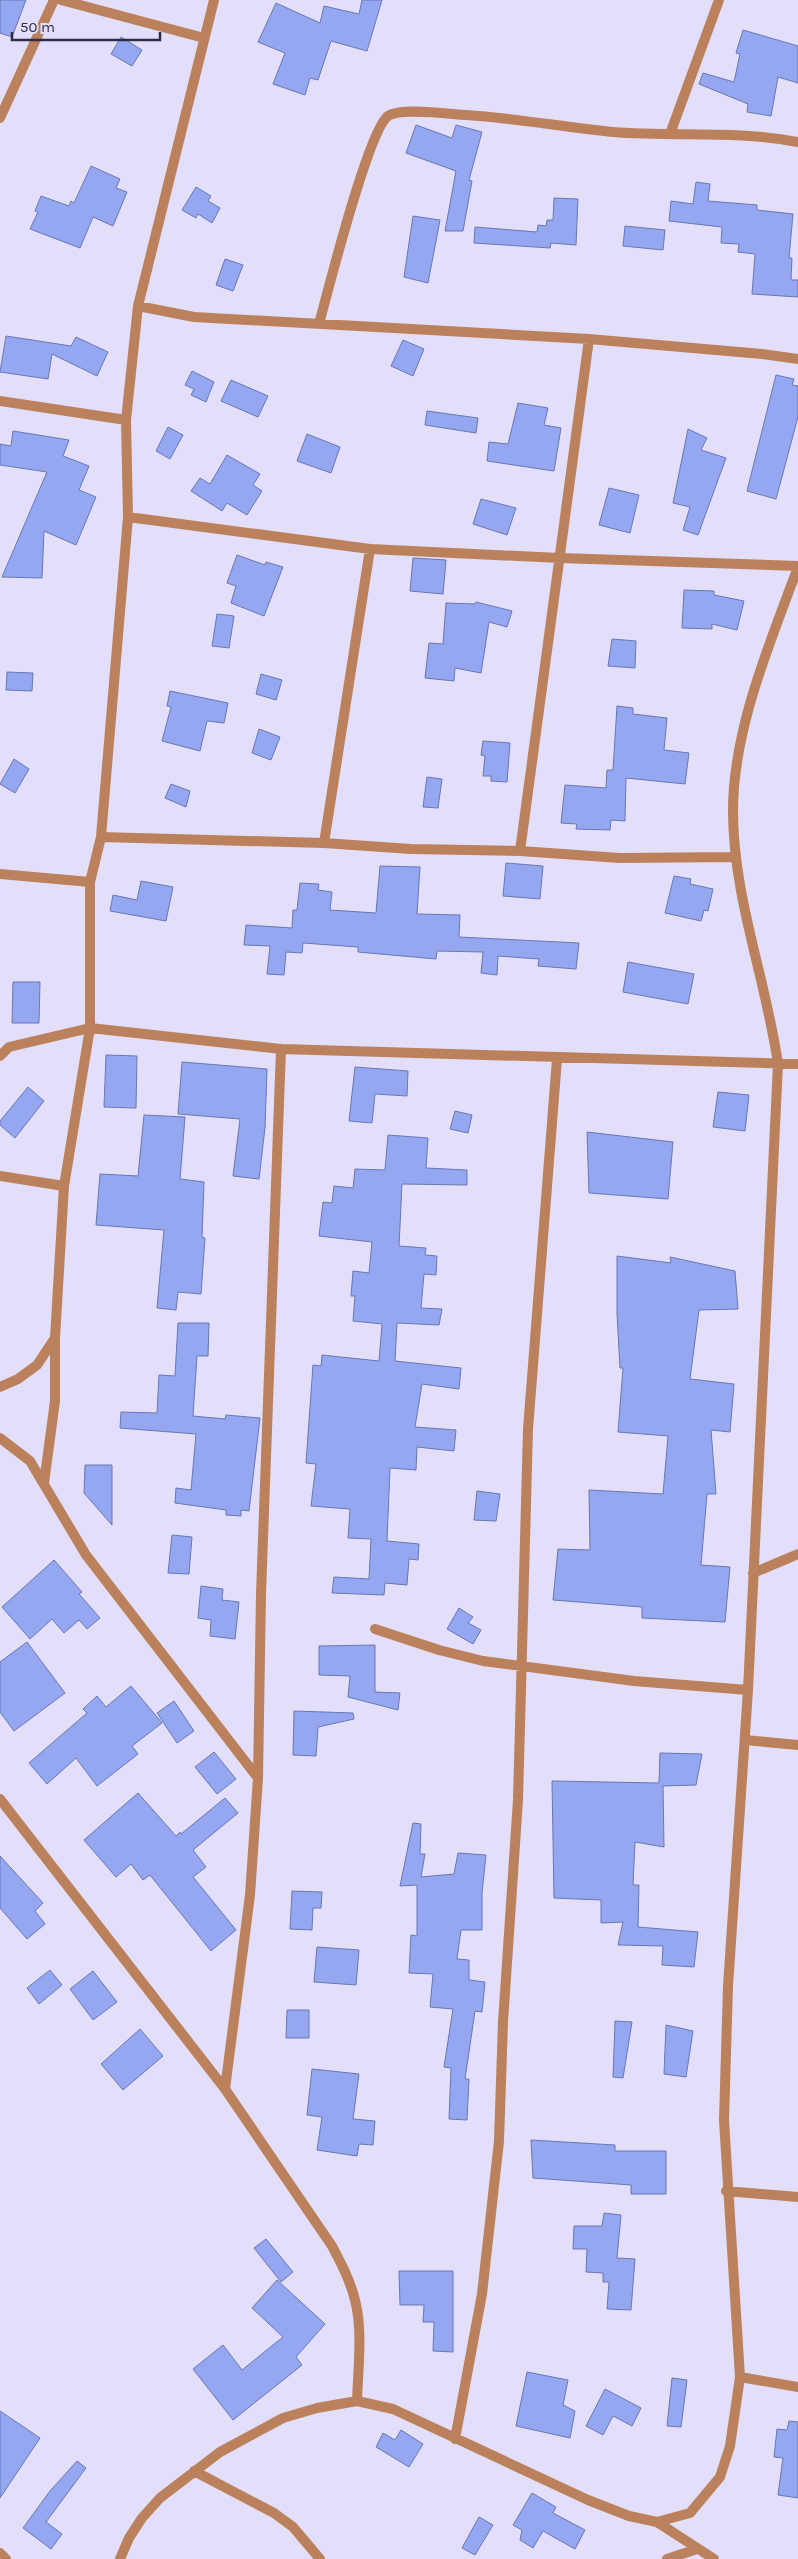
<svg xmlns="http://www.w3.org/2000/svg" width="798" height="2559" viewBox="0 0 798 2559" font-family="Karla,sans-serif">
  <rect width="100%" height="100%" fill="#e3dffa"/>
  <path fill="#94a7f0" stroke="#6877b3" d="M 0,0 L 26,0 L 12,37 L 0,33 Z
    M 362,0 L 382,0 L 367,51 L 331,41 L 318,80 L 310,78 L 305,95 L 273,84 L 285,53 L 258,42 L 276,3 L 320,23 L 324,6 L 359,14 Z
    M 743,30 L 798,46 L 798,83 L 778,77 L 771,116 L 747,112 L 748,104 L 699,84 L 703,73 L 734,82 L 740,54 L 736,53 Z
    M 121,37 L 142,50 L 132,66 L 111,54 Z
    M 416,125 L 452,138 L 456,125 L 482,132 L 469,180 L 472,181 L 463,231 L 445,231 L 456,171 L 406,153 Z
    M 91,166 L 120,179 L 116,188 L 127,192 L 113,226 L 93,217 L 80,248 L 30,229 L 38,212 L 35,211 L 41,196 L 69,206 L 71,201 L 74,203 Z
    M 696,182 L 710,184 L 708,201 L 757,205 L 757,210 L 793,214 L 789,258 L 792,258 L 791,280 L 798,280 L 798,297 L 752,294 L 755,254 L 738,252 L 739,244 L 721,243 L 722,227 L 669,221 L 671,201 L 693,204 Z
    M 196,187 L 211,196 L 208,201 L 220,208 L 212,223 L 198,214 L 196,218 L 182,210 Z
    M 554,198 L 578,199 L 576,245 L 551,243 L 550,248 L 474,243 L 475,227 L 537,232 L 538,225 L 546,226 L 547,220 L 553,220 Z
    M 413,216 L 440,220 L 428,283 L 404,277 Z
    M 625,226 L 665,230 L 663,250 L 623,246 Z
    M 225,259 L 243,265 L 233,291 L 216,285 Z
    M 6,336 L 71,346 L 76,337 L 108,352 L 97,376 L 52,354 L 48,379 L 0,372 Z
    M 403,340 L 424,349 L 413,376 L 391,366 Z
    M 192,371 L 214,382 L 206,402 L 191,395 L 194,389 L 185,385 Z
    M 776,375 L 794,379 L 792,385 L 798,386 L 798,417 L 776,499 L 747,491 Z
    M 231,380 L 268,396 L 258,417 L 221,401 Z
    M 518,403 L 548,408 L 544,425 L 561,428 L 554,471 L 487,461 L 489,442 L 508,444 Z
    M 427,411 L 478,418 L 476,433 L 425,425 Z
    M 168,427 L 183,435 L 170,459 L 156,451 Z
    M 688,429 L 707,438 L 701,450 L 726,458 L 698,535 L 683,530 L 690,507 L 673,503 Z
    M 13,431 L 69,440 L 63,456 L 89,466 L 79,490 L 96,497 L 76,545 L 44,531 L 42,578 L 2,577 L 47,472 L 0,465 L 0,444 L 11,446 Z
    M 307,434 L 340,447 L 331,473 L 297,461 Z
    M 227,455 L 260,474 L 253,485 L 262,491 L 247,515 L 227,503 L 222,511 L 191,491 L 200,478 L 210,484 Z
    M 609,488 L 639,495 L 630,533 L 599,525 Z
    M 481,499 L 516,508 L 507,535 L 473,524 Z
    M 237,555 L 265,565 L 266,562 L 283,567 L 264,616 L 231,603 L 236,586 L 227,583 Z
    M 413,558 L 446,560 L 443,594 L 410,591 Z
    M 684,590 L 714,591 L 714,595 L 744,601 L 737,630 L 712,624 L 712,629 L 682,628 Z
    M 476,602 L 512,611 L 507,627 L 489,622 L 481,673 L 455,668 L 454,681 L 425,678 L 429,643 L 443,644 L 446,603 L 475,604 Z
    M 217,614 L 234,616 L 229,648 L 212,646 Z
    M 612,639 L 636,641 L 635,668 L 608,666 Z
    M 7,672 L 33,673 L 32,691 L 6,690 Z
    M 261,674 L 282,680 L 276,700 L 256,694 Z
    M 170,691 L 228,703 L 224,723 L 207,721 L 200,751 L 162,741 L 171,707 L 167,706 Z
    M 617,706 L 633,708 L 633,714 L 667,718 L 664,750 L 689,753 L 685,784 L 626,778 L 625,821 L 611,820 L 610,830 L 576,829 L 577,824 L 561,823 L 565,785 L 606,788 L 607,770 L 613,770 Z
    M 259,729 L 280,737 L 271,760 L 252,753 Z
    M 483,741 L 510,743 L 507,782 L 491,781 L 491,776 L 483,776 L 485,756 L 481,755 Z
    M 14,759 L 29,769 L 15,793 L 0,784 Z
    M 427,777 L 442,779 L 438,808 L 423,807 Z
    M 171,784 L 190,791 L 186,807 L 165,798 Z
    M 506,863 L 543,866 L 540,899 L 503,896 Z
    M 380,866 L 420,867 L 417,914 L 460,915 L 459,937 L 579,943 L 576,969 L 538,966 L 539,959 L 498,956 L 497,975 L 481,973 L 483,952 L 437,951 L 436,959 L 358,952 L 358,947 L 303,943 L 302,953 L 286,952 L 284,975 L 267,974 L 270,946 L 244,945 L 246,925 L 292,928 L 293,910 L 297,910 L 300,883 L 319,884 L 318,890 L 332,892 L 330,910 L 376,913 Z
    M 674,876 L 691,879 L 690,884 L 713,889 L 708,911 L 704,910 L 701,921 L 665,913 Z
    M 141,881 L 173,887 L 166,921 L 110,911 L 113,895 L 137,900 Z
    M 628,962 L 694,974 L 688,1004 L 623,992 Z
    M 13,982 L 40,982 L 39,1023 L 12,1023 Z
    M 106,1055 L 137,1056 L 136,1108 L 104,1107 Z
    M 182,1062 L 267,1069 L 265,1128 L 259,1179 L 233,1176 L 240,1119 L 178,1114 Z
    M 355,1067 L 408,1071 L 407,1096 L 375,1094 L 372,1123 L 349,1121 Z
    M 28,1087 L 44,1101 L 15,1138 L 0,1125 L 0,1121 Z
    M 718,1092 L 749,1095 L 745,1131 L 713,1127 Z
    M 455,1111 L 472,1115 L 468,1133 L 450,1129 Z
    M 144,1115 L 185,1117 L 180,1179 L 204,1182 L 202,1237 L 205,1238 L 201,1294 L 178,1292 L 176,1310 L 157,1308 L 164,1230 L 96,1225 L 100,1174 L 138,1176 Z
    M 587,1132 L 673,1142 L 668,1199 L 589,1193 Z
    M 388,1135 L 428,1138 L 426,1168 L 467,1170 L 467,1185 L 402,1184 L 399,1246 L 426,1248 L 425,1255 L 437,1256 L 436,1275 L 424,1274 L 421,1308 L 442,1309 L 439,1325 L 397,1323 L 395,1361 L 461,1368 L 459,1389 L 422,1384 L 415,1427 L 456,1430 L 454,1451 L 417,1447 L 416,1470 L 390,1468 L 387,1541 L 419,1544 L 418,1560 L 409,1559 L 407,1585 L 385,1583 L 384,1595 L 332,1593 L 334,1577 L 369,1579 L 371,1539 L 348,1538 L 350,1509 L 311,1506 L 316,1464 L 306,1463 L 313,1365 L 321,1366 L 322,1355 L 379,1361 L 382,1324 L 353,1321 L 355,1296 L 351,1296 L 353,1271 L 369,1273 L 372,1242 L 319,1236 L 323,1202 L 332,1203 L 334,1186 L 353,1188 L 355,1169 L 385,1170 Z
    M 617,1256 L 671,1263 L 670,1257 L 735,1271 L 738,1309 L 699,1310 L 690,1379 L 734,1384 L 730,1432 L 711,1430 L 716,1494 L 707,1494 L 701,1565 L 730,1567 L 725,1622 L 642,1618 L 642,1607 L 553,1600 L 558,1549 L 590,1550 L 589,1490 L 663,1494 L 668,1436 L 618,1432 L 623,1368 L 620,1368 L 617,1313 Z
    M 178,1323 L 209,1323 L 208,1356 L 197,1356 L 193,1416 L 225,1419 L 226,1415 L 260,1418 L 249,1511 L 241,1510 L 241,1516 L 226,1515 L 226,1510 L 175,1503 L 176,1488 L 191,1490 L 196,1434 L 120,1428 L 121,1412 L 157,1413 L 159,1375 L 175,1376 Z
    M 85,1465 L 112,1465 L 112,1525 L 84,1493 Z
    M 477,1491 L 500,1494 L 496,1521 L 474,1520 Z
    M 172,1535 L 192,1537 L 189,1574 L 168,1573 Z
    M 54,1560 L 82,1592 L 79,1594 L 100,1618 L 87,1629 L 79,1620 L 64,1633 L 52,1619 L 30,1639 L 2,1607 Z
    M 201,1586 L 223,1589 L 222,1600 L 239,1602 L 235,1639 L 210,1636 L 211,1620 L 198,1618 Z
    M 459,1608 L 473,1617 L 468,1623 L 481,1630 L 473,1644 L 447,1629 Z
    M 27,1642 L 65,1693 L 14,1731 L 0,1712 L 0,1662 Z
    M 375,1645 L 375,1692 L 400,1693 L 398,1710 L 348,1697 L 350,1676 L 319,1675 L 319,1646 Z
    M 131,1686 L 162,1723 L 132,1746 L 138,1754 L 97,1786 L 76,1758 L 47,1784 L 29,1763 L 87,1713 L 83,1709 L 97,1696 L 106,1707 Z
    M 174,1701 L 194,1731 L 177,1743 L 157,1713 Z
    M 294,1711 L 353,1713 L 354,1719 L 318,1727 L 316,1756 L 293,1755 Z
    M 214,1752 L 236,1779 L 217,1794 L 195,1767 Z
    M 660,1753 L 702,1754 L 696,1785 L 663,1786 L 664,1847 L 635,1842 L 633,1885 L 639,1885 L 638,1927 L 698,1932 L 694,1967 L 662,1965 L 663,1946 L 618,1945 L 623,1922 L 601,1923 L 601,1900 L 554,1898 L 552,1781 L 659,1783 Z
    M 138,1793 L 176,1836 L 180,1832 L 181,1834 L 225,1798 L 238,1813 L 193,1850 L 206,1867 L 193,1877 L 236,1930 L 211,1951 L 150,1875 L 143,1880 L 131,1864 L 116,1877 L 84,1840 Z
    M 413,1823 L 421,1824 L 420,1854 L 425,1854 L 421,1877 L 454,1874 L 458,1853 L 486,1855 L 482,1893 L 482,1930 L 461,1930 L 457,1959 L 469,1960 L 469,1980 L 485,1982 L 482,2012 L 475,2011 L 465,2079 L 469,2079 L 467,2120 L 449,2119 L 451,2068 L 444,2067 L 453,2009 L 430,2007 L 433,1974 L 409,1973 L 411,1935 L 417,1936 L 417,1885 L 400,1886 Z
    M 0,1856 L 43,1903 L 35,1911 L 45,1924 L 27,1939 L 0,1908 Z
    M 292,1891 L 322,1892 L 321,1908 L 313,1908 L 312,1930 L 290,1929 Z
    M 317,1947 L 359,1950 L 356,1985 L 314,1982 Z
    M 50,1970 L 62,1985 L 39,2004 L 27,1988 Z
    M 93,1971 L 117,2002 L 93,2020 L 70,1989 Z
    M 287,2010 L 309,2010 L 309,2038 L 286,2038 Z
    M 615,2021 L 632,2022 L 623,2078 L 613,2077 Z
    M 666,2025 L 693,2031 L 686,2077 L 664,2074 Z
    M 140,2029 L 163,2056 L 123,2090 L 101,2064 Z
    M 312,2069 L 359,2074 L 353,2119 L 375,2121 L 373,2145 L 359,2144 L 357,2156 L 317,2150 L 322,2117 L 307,2115 Z
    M 531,2140 L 615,2145 L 615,2151 L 666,2151 L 666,2194 L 631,2194 L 631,2185 L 533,2178 Z
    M 604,2213 L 621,2215 L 617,2258 L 635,2259 L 631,2310 L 607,2309 L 609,2282 L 603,2282 L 603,2273 L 586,2272 L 587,2249 L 573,2249 L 574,2226 L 602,2226 Z
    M 266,2239 L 293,2272 L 281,2282 L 254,2248 Z
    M 399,2271 L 453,2271 L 453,2352 L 433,2351 L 434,2322 L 423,2322 L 424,2305 L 400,2305 Z
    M 277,2280 L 325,2324 L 296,2357 L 302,2365 L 233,2420 L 193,2369 L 223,2345 L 242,2370 L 283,2337 L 252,2308 Z
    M 527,2372 L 568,2380 L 563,2405 L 575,2411 L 570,2438 L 516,2426 Z
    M 672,2378 L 687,2380 L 681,2427 L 667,2426 Z
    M 605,2389 L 641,2408 L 632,2426 L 613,2416 L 603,2435 L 586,2426 Z
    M 0,2411 L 40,2438 L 0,2498 Z
    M 789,2421 L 798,2422 L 798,2498 L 778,2495 L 783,2458 L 774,2457 L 777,2429 L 787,2430 Z
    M 401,2430 L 423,2444 L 409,2467 L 376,2447 L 383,2433 L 395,2440 Z
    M 77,2461 L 86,2468 L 46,2522 L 62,2534 L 51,2549 L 23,2528 L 50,2491 Z
    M 532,2493 L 556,2507 L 553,2513 L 585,2530 L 575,2549 L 543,2531 L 533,2548 L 520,2540 L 522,2530 L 513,2525 Z
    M 479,2517 L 493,2525 L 475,2555 L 462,2548 Z"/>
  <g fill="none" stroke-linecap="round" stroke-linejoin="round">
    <path stroke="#bb815c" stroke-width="10" d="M 0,1056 L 9,1047 L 90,1028
      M 0,1176 L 64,1186"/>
    <path stroke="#bb815c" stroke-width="10" d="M 61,0 L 204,38
      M 0,118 L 54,0
      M 670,134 L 719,0
      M 138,306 L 194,317 L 589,339 L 762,354 L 798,359
      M 319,324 C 328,291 368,131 388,116 C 400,107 449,114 466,115 C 515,118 564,127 613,132 C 674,137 737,130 798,142
      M 0,401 L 126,420
      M 128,517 L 370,549 L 560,558 L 798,566
      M 101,837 L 324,843 L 411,849 L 520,851 L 620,858 L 736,857
      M 324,843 L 370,549
      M 520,851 L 589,339
      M 0,874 L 90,882 L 101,837 L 128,517 L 126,420 L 138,306 L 214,0
      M 90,1028 L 281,1049
      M 0,1387 L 18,1379 L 37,1365 L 55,1338 L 64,1186 L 90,1028 L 90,882
      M 0,1438 L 30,1461 L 86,1555 L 258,1778
      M 44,1483 L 55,1401 L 55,1339
      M 753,1573 L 798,1554
      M 375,1629 L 439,1650 L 483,1661 L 634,1681 L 748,1690
      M 745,1740 L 798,1745
      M 0,1799 L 225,2089 L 332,2246 C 341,2263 350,2280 355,2300 C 363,2330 358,2370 357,2401
      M 225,2089 L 250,1895 L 258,1778 L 261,1593 L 281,1049 L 798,1064
      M 726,2191 L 798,2197
      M 740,2377 L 798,2387
      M 455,2439 L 482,2294 L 499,2141 L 503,2022 L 518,1800 L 528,1429 L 557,1059
      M 194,2471 L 274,2513 L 293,2527 L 320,2559
      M 657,2522 L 714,2559
      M 0,2553 L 6,2559
      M 120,2559 L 129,2538 L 142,2518 L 160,2498 L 220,2452 L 283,2418 L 317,2408 L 357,2401 L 393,2409 L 588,2500 L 629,2516 L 657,2522 L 690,2513 L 720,2477 L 730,2446 L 740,2377 L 724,2120 L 728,1986 L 748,1690 L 778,1064 C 766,979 733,897 733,811 C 733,729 770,643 798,567
      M 667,2559 L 697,2549"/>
  </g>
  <path d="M12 32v8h148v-8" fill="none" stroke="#302b45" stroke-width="2.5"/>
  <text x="20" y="32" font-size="15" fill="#302b45" stroke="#e3dffa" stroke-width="4" paint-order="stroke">50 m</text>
</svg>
